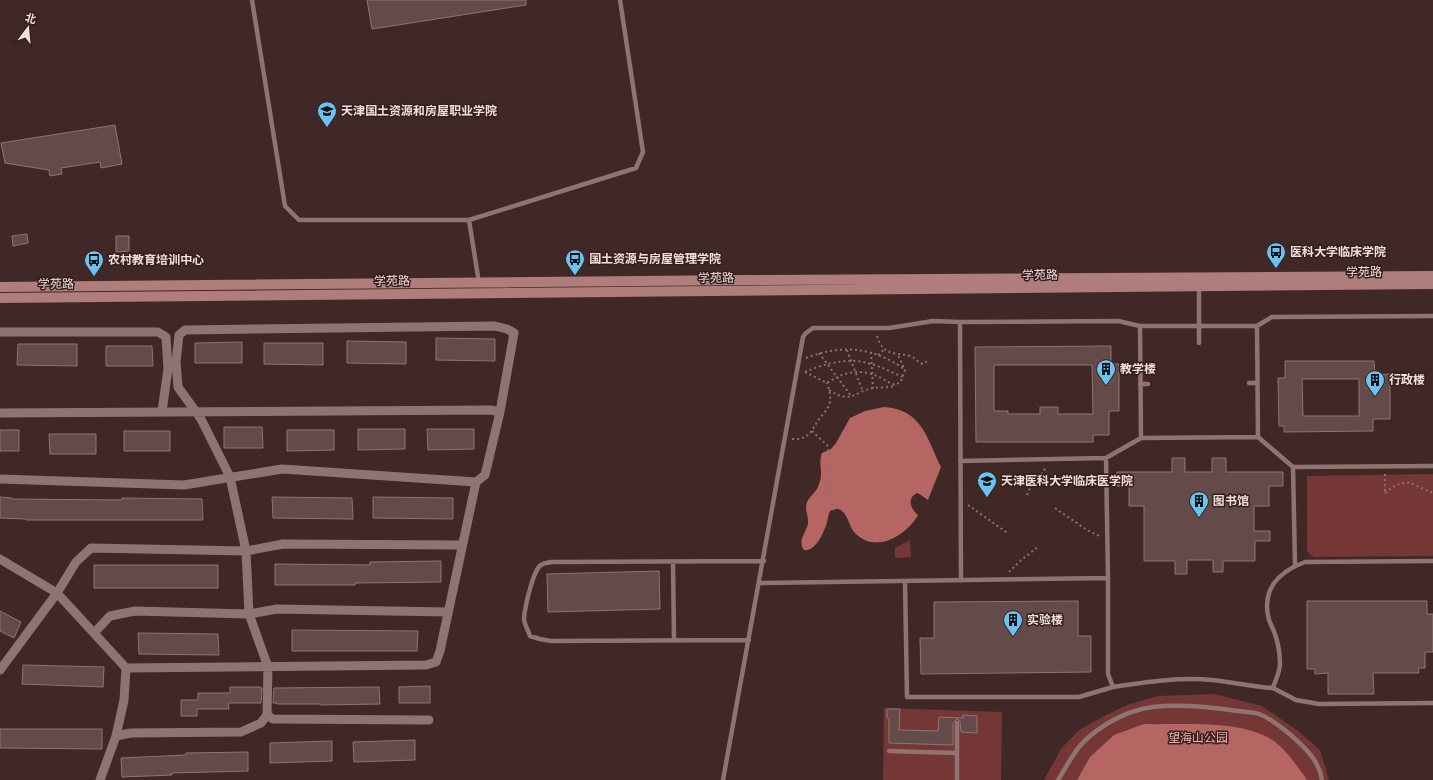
<svg xmlns="http://www.w3.org/2000/svg" width="1433" height="780" viewBox="0 0 1433 780" font-family="Karla,'Noto Sans SC',sans-serif">
  <rect width="100%" height="100%" fill="#402827"/>
  <path fill="#743736" d="M 1433,474 L 1433,556 L 1315,557 L 1310,555 L 1307,551 L 1307,476 Z
    M 910,540 L 911,557 L 895,558 L 895,548 Z
    M 1214,694 L 1262,706 L 1298,731 L 1320,750 L 1329,780 L 1044,780 L 1061,749 L 1078,731 L 1102,717 L 1127,705 L 1158,696 Z
    M 884,708 L 1002,712 L 1001,780 L 883,780 Z"/>
  <path fill="#b56663" d="M 884,407 C 922,409 927,439 941,467 L 928,500 L 921,495 L 917,493 C 906,499 911,509 918,515 C 907,535 876,554 856,534 C 849,528 849,516 841,510 C 837,508 833,509 830,511 C 827,517 828,523 825,528 C 822,536 814,552 804,550 C 797,542 806,532 808,524 C 809,516 804,510 807,502 C 811,494 817,493 820,481 C 823,472 818,463 822,453 L 831,449 L 836,443 L 850,418 L 865,411 Z
    M 1144,724 C 1182,725 1245,719 1275,742 C 1288,752 1298,767 1307,780 L 1077,780 L 1090,757 L 1114,735 Z"/>
  <path fill="#644a48" stroke="#907472" fill-rule="evenodd" d="M 367,0 L 526,0 L 526,5 L 372,29 Z
    M 115,125 L 122,164 L 101,168 L 100,162 L 61,168 L 62,174 L 50,176 L 49,170 L 5,163 L 1,143 Z
    M 27,234 L 28,243 L 13,246 L 12,236 Z
    M 116,236 L 129,236 L 129,251 L 116,252 Z
    M 436,338 L 495,339 L 495,361 L 436,360 Z
    M 347,341 L 406,342 L 406,364 L 347,363 Z
    M 242,342 L 242,363 L 195,363 L 195,343 Z
    M 264,343 L 323,343 L 323,365 L 264,364 Z
    M 18,344 L 77,344 L 77,366 L 17,365 Z
    M 106,346 L 152,346 L 153,366 L 106,366 Z
    M 1111,346 L 1111,364 L 1119,364 L 1119,411 L 1109,411 L 1109,435 L 1093,435 L 1093,442 L 976,442 L 975,347 ZM 994,365 L 1092,365 L 1093,414 L 1058,414 L 1058,407 L 1040,407 L 1040,414 L 1008,414 L 1008,411 L 994,411 Z
    M 1285,361 L 1374,361 L 1375,375 L 1390,374 L 1390,419 L 1373,419 L 1373,431 L 1284,432 L 1284,426 L 1279,426 L 1278,378 L 1285,378 ZM 1302,379 L 1359,379 L 1359,416 L 1303,416 Z
    M 224,427 L 262,427 L 263,448 L 224,448 Z
    M 358,429 L 405,429 L 405,449 L 358,450 Z
    M 427,429 L 474,429 L 474,449 L 428,450 Z
    M 0,430 L 19,430 L 19,451 L 0,451 Z
    M 287,430 L 334,430 L 334,450 L 287,451 Z
    M 124,431 L 170,431 L 170,451 L 124,451 Z
    M 49,434 L 96,434 L 96,454 L 50,454 Z
    M 1172,458 L 1185,458 L 1185,472 L 1212,472 L 1212,458 L 1226,458 L 1226,472 L 1283,472 L 1283,486 L 1269,486 L 1269,506 L 1254,506 L 1254,531 L 1270,531 L 1270,541 L 1255,541 L 1255,561 L 1223,561 L 1223,572 L 1213,572 L 1213,560 L 1187,560 L 1187,574 L 1175,574 L 1175,561 L 1144,561 L 1144,506 L 1129,506 L 1129,486 L 1117,486 L 1117,472 L 1172,472 Z
    M 0,497 L 12,498 L 12,499 L 122,500 L 122,498 L 202,499 L 203,520 L 26,520 L 26,519 L 0,518 Z
    M 272,497 L 352,498 L 353,519 L 273,518 Z
    M 373,497 L 453,498 L 453,519 L 373,518 Z
    M 441,561 L 441,582 L 355,583 L 355,585 L 275,585 L 275,564 L 370,565 L 370,562 Z
    M 94,565 L 218,565 L 218,588 L 94,588 Z
    M 659,571 L 660,609 L 548,612 L 547,574 Z
    M 1078,601 L 1078,636 L 1091,636 L 1091,672 L 921,674 L 920,638 L 934,638 L 934,602 Z
    M 1307,601 L 1427,601 L 1427,614 L 1433,614 L 1433,652 L 1425,652 L 1425,668 L 1418,668 L 1419,673 L 1373,673 L 1374,694 L 1328,694 L 1328,673 L 1315,674 L 1315,669 L 1307,669 Z
    M 0,611 L 21,622 L 14,638 L 0,631 Z
    M 292,630 L 418,631 L 417,651 L 292,651 Z
    M 138,633 L 218,634 L 219,655 L 139,654 Z
    M 23,665 L 104,667 L 103,687 L 22,684 Z
    M 430,686 L 430,703 L 399,703 L 399,687 Z
    M 230,687 L 260,687 L 260,688 L 262,688 L 261,703 L 228,703 L 229,709 L 197,709 L 197,716 L 181,716 L 181,700 L 198,700 L 198,693 L 230,693 Z
    M 379,687 L 380,704 L 321,705 L 321,704 L 277,704 L 277,703 L 273,703 L 274,688 Z
    M 887,709 L 900,709 L 899,730 L 938,731 L 939,717 L 963,718 L 963,715 L 977,716 L 977,733 L 961,732 L 960,721 L 957,719 L 953,723 L 953,745 L 889,743 L 889,719 L 887,718 Z
    M 0,729 L 102,729 L 102,749 L 0,748 Z
    M 415,740 L 415,760 L 354,762 L 353,742 Z
    M 332,741 L 332,761 L 270,763 L 270,743 Z
    M 248,752 L 248,771 L 172,773 L 172,775 L 122,777 L 121,758 L 186,755 L 186,753 Z"/>
  <g fill="none" stroke-linecap="round" stroke-linejoin="round">
    <path stroke="#887372" stroke-width="2" stroke-dasharray="2 3" stroke-linecap="butt" d="M 877,336 C 883,356 894,352 910,356 C 916,358 918,363 923,364 L 929,360
      M 847,350 L 863,392
      M 871,352 L 873,388
      M 819,353 L 852,397
      M 878,355 L 885,349
      M 806,358 C 842,344 873,347 904,369
      M 805,372 L 827,383 C 843,372 860,368 879,377 C 884,379 890,384 896,385 L 901,381 L 905,370 L 898,355
      M 805,372 C 826,363 849,357 871,364 C 882,367 893,373 903,377
      M 829,390 C 852,404 852,393 873,388 C 880,387 887,388 894,386
      M 812,431 L 827,445 L 832,462 L 830,468 L 833,479 L 826,484 L 834,511
      M 792,439 C 810,440 811,430 820,418 C 824,413 829,408 830,402 C 831,396 829,389 827,383
      M 1385,474 L 1385,493
      M 1385,493 C 1407,475 1410,484 1433,493
      M 1027,495 C 1031,483 1041,477 1046,467
      M 968,505 L 1009,534
      M 1055,508 L 1087,530 L 1101,537
      M 1009,572 L 1019,562 L 1039,546"/>
    <path stroke="#907472" stroke-width="4.5" d="M 252,0 L 285,206 L 299,220 L 469,220 L 636,168 L 643,152 L 620,0
      M 469,220 L 479,283
      M 1199,286 L 1199,343
      M 1140,326 L 1141,438 L 1258,437 L 1257,326
      M 1249,383 L 1257,383
      M 1140,384 L 1148,384
      M 1258,437 L 1293,467 L 1295,565
      M 1106,458 L 1108,578 L 1108,674 L 1113,687 C 1146,682 1179,677 1212,680 C 1233,682 1252,687 1273,688 C 1275,681 1280,672 1280,664 C 1280,655 1278,643 1275,634 C 1273,629 1271,625 1269,620 C 1261,590 1278,572 1305,562 L 1433,561
      M 960,461 L 1106,458 L 1141,438
      M 1293,467 L 1433,466
      M 673,562 L 674,640
      M 905,581 L 907,697 L 1079,697 L 1113,687
      M 961,581 L 960,322 L 1118,321 L 1140,326 L 1257,326 L 1272,317 L 1433,316
      M 760,583 L 1108,578
      M 749,640 L 551,641 L 540,639 L 530,636 C 528,630 524,624 524,618 C 525,607 533,570 541,565 C 544,563 548,563 551,562 L 764,561
      M 1273,688 L 1296,700 L 1319,704 L 1433,703
      M 957,723 L 957,780
      M 889,751 L 957,753
      M 723,780 L 803,337 L 806,333 L 813,328 L 889,328 L 933,321 L 960,322
      M 1058,780 C 1065,769 1071,757 1079,747 C 1091,732 1117,716 1135,711 C 1162,702 1210,707 1238,711 C 1245,712 1253,712 1259,714 C 1275,720 1303,744 1313,758 C 1317,764 1321,773 1322,780"/>
    <path stroke="#907472" stroke-width="9" d="M 0,332 L 158,332 L 166,337 L 168,369 L 162,411
      M 0,413 L 491,410 L 500,412
      M 0,479 L 184,485 L 282,469 L 476,482 L 485,475 L 500,412 L 514,333 L 507,329 L 495,326 L 185,330 L 179,335 L 176,362 L 178,387 L 201,419 L 230,477 L 246,551 L 249,614 L 268,667 L 267,715 L 261,723 L 241,732 L 131,733 L 116,736
      M 0,559 L 57,593 L 126,668 L 426,665 L 436,662 L 440,651 L 476,482
      M 94,633 L 110,616 L 135,611 L 249,614 L 277,609 L 448,612
      M 0,670 L 57,593 L 76,562 L 91,548 L 246,551 L 283,544 L 462,545
      M 267,715 L 273,719 L 429,720
      M 100,780 L 116,736 L 124,700 L 126,668"/>
    <path stroke="#af7d7b" stroke-width="10" d="M 0,287 L 746,280 L 1433,276
      M 0,298 L 1433,284"/>
  </g>
  <defs>
    <g id="university-pin" transform="scale(1)"><path d="M0 17L-7.5 6A9.5 9.5 0 1 1 7.5 6Z" fill="#69c3f1" stroke="#351e1d"/><path d="M0-5L7-2L0 1L-7-2ZM-4 1L0 2.5L4 1V4Q0 6-4 4Z" fill="#111"/></g>
    <g id="bus-pin" transform="scale(1)"><path d="M0 17L-7.5 6A9.5 9.5 0 1 1 7.5 6Z" fill="#69c3f1" stroke="#351e1d"/><path d="M-5-6H5V4H4V6H2V4H-2V6H-4V4H-5ZM-3.5-4V0h7V-4ZM-3.5 1.2v1.5H-2V1.2ZM2 1.2v1.5H3.5V1.2Z" fill="#111"/></g>
    <g id="building-pin" transform="scale(1)"><path d="M0 17L-7.5 6A9.5 9.5 0 1 1 7.5 6Z" fill="#69c3f1" stroke="#351e1d"/><path d="M-4-6H4V6H1V3H-1V6H-4ZM-2.5-4.3h1.7v1.8h-1.7ZM.8-4.3h1.7v1.8H.8ZM-2.5-1h1.7V.8h-1.7ZM.8-1h1.7V.8H.8Z" fill="#111"/></g>
  </defs>
  <g fill-rule="evenodd">
    <use href="#university-pin" x="327" y="111"/>
    <use href="#bus-pin" x="1276" y="252"/>
    <use href="#bus-pin" x="575" y="259"/>
    <use href="#bus-pin" x="94" y="260"/>
    <use href="#building-pin" x="1106" y="369"/>
    <use href="#building-pin" x="1375" y="380"/>
    <use href="#university-pin" x="987" y="481"/>
    <use href="#building-pin" x="1199" y="501"/>
    <use href="#building-pin" x="1013" y="620"/>
  </g>
  <g text-anchor="middle" dominant-baseline="central" stroke-width="3" stroke-linejoin="round" paint-order="stroke">
    <g font-size="12" font-weight="bold" fill="#efdfde" stroke="#351e1d" text-anchor="start">
      <text x="341" y="111">天津国土资源和房屋职业学院</text>
      <text x="1290" y="252">医科大学临床学院</text>
      <text x="589" y="259">国土资源与房屋管理学院</text>
      <text x="108" y="260">农村教育培训中心</text>
      <text x="1120" y="369">教学楼</text>
      <text x="1389" y="380">行政楼</text>
      <text x="1001" y="481">天津医科大学临床医学院</text>
      <text x="1213" y="501">图书馆</text>
      <text x="1027" y="620">实验楼</text>
    </g>
    <g font-size="12" fill="#efdfde" stroke="#351e1d">
      <text x="1364" y="272">学苑路</text>
      <text transform="translate(1040 275) rotate(-1)">学苑路</text>
      <text transform="translate(716 278) rotate(-1)">学苑路</text>
      <text transform="translate(392 281) rotate(-1)">学苑路</text>
      <text transform="translate(56 284) rotate(-1)">学苑路</text>
    </g>
    <g font-size="12" fill="#f5b2ae" stroke="#351e1d">
      <text x="1198" y="738">望海山公园</text>
    </g>
  </g>
  <g transform="translate(28 28) rotate(16)" stroke="#351e1d" stroke-width="3" paint-order="stroke">
  <path d="M0-3L7 15L0 10L-7 15Z" fill="#efdfde"/>
  <text y="-6" font-size="11" font-weight="bold" text-anchor="middle" fill="#efdfde">北</text>
  </g>
</svg>
